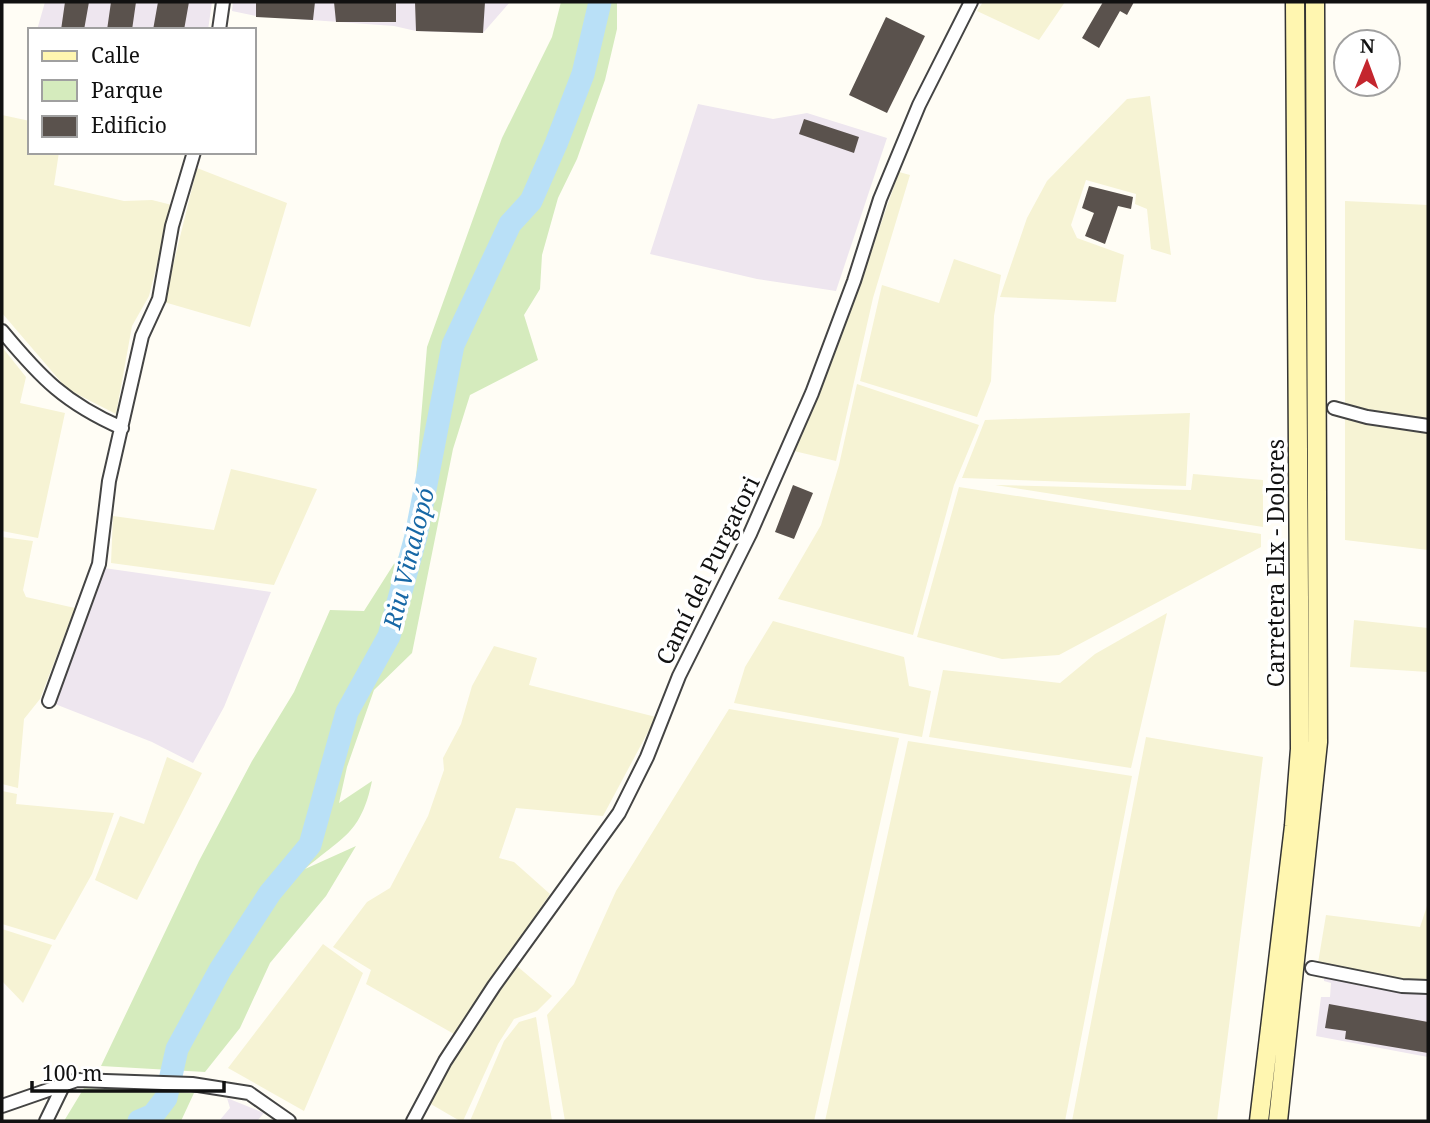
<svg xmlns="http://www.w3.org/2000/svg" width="1430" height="1123" viewBox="0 0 1430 1123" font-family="'Noto Serif',serif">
  <rect width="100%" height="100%" fill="#fffdf5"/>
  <path fill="#eee6ef" d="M 45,2 L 212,2 L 208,30 L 37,30 Z
    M 233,2 L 510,2 L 483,33 L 416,31 L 394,26 L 256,16 L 232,11 Z
    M 698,104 L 773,119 L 807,113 L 887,138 L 836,291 L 757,279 L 650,254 Z
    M 104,568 L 271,592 L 224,707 L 193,763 L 152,742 L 55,704 Z
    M 1324,973 L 1428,992 L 1428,1057 L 1316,1036 L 1321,997 L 1330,997 L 1331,983 L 1324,981 Z
    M 227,1098 L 264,1113 L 257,1121 L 219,1121 L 230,1108 Z"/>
  <path fill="#f6f3d4" d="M 983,2 L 1065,2 L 1039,40 L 977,11 Z
    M 1150,96 L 1171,255 L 1151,249 L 1147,209 L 1135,204 L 1136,194 L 1086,180 L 1071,225 L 1077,238 L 1124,255 L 1116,302 L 1000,297 L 1027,218 L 1047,181 L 1127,99 Z
    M 2,115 L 30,121 L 30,152 L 59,152 L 54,185 L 124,201 L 152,200 L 172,205 L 149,296 L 132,326 L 116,414 L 67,389 L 2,313 Z
    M 197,168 L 287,203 L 250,327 L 164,302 Z
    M 899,172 L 910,175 L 873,298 L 836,461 L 794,451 L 856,295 Z
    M 1345,201 L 1428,205 L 1428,550 L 1345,540 Z
    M 954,259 L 1001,275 L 994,316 L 991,381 L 977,417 L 860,381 L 882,285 L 939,303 Z
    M 2,347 L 26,377 L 20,403 L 65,413 L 38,538 L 2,531 Z
    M 857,384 L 979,425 L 954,485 L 913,635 L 778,599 L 821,525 L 839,465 Z
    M 1190,413 L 1186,486 L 962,478 L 985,420 Z
    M 231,469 L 317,489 L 274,585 L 111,563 L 113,516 L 214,530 Z
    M 1193,474 L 1263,480 L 1263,527 L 995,485 L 1191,490 Z
    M 959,487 L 1261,534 L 1261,547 L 1059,655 L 1002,659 L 917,637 Z
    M 2,537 L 33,541 L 23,590 L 26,597 L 75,608 L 40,699 L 24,719 L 18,788 L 2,784 Z
    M 1167,613 L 1131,768 L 929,737 L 943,670 L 1060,683 L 1095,654 Z
    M 1354,620 L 1428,628 L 1428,672 L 1350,667 Z
    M 773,621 L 904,657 L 909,686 L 931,691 L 922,737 L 734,703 L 745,667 Z
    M 494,646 L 537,658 L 529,685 L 656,717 L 603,816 L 516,808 L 499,858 L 514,862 L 550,894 L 454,1034 L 366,984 L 371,970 L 333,947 L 367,902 L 390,888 L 428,816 L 444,770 L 443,758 L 461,724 L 472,686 Z
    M 729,709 L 899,738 L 814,1121 L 565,1121 L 547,1015 L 574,984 L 616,891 Z
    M 1146,737 L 1263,757 L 1217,1121 L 1072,1121 Z
    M 908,741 L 1132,776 L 1065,1121 L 825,1121 Z
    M 167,757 L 202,773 L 137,900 L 95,880 L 120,816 L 144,824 Z
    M 2,791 L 17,794 L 16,804 L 114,813 L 92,874 L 55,940 L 2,924 Z
    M 1428,903 L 1428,985 L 1408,984 L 1318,963 L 1326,915 L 1420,927 Z
    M 2,929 L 52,945 L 23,1003 L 2,981 Z
    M 323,944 L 363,973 L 304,1111 L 228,1068 Z
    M 517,966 L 552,996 L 537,1011 L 514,1019 L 498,1044 L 463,1121 L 460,1121 L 429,1103 L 453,1059 Z
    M 536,1017 L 552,1121 L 470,1121 L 504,1041 L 519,1022 Z"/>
  <path fill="#d5ebbd" d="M 561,2 L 617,2 L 617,29 L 605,80 L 577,159 L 558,198 L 542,255 L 540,289 L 524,315 L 538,360 L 470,395 L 453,449 L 412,653 L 374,690 L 347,767 L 339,803 L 372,781 C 361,834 342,837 305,869 L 356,846 L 326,896 L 270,963 L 240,1028 L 205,1072 L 101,1066 L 199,861 L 252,761 L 294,692 L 330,610 L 364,611 L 411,537 L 427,347 L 502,138 L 552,37 Z
    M 84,1088 L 194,1093 L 181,1121 L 64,1121 Z"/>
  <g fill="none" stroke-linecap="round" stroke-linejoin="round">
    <path stroke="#b9e0f7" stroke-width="23" d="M 139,1121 L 153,1115 L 166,1098 L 177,1049 L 220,970 L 270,893 L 310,845 L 347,712 L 389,636 L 416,536 L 453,345 L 510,224 L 531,201 L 556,144 L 583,74 L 600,2"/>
  </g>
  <path fill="#5a524d" d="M 65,2 L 89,2 L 84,30 L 61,30 Z
    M 111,2 L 136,2 L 132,30 L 107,30 Z
    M 158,2 L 189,2 L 184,30 L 153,30 Z
    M 256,2 L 315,2 L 313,20 L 256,17 Z
    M 334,2 L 396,2 L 396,22 L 336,22 Z
    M 415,2 L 485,2 L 483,33 L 416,31 Z
    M 1103,2 L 1134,2 L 1127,15 L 1120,11 L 1099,48 L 1082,38 Z
    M 886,17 L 925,36 L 887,113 L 849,95 Z
    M 804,119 L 859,137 L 854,153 L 799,134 Z
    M 1089,186 L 1133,197 L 1131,209 L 1118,206 L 1105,244 L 1085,236 L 1094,213 L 1082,208 Z
    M 793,485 L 813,493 L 794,539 L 775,532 Z
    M 1329,1004 L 1428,1022 L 1428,1053 L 1345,1039 L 1346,1031 L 1325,1028 Z"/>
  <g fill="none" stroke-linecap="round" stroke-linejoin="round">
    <g stroke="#444" stroke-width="16">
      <path id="minor" d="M 219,30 L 223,2
        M 2,331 C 41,378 65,403 122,428
        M 1334,408 L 1367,417 L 1428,426
        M 49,701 L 99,564 L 109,481 L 142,336 L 159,299 L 172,226 L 194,152
        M 1312,968 L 1402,986 L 1428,987
        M 2,1106 L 77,1080 L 192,1084 L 249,1093 L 289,1121
        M 46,1121 L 64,1084
        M 413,1121 L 445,1061 L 494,986 L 619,813 L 647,757 L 679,676 L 750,534 L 812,393 L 854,281 L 880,199 L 919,105 L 971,2"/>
    </g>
    <g stroke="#333" stroke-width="21">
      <path id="secondary" d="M 1259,1121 L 1294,826 L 1300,749 L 1295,2
        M 1278,1121 L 1318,742 L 1315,2"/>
    </g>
    <use href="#minor" stroke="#fff" stroke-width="12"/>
    <use href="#secondary" stroke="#fff6b0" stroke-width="18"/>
  </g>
  <g text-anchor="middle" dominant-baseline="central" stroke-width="7" stroke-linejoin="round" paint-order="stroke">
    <g font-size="23" fill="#111" stroke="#fff">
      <text transform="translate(1275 563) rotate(-90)">Carretera Elx - Dolores</text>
      <text transform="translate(707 570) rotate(-64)">Camí del Purgatori</text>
    </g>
    <g font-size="24" font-style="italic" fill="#1768a6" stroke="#fff">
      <text transform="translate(408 558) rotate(-76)">Riu Vinalopó</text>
    </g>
  </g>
  <rect width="1430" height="1123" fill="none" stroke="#111111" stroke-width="7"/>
  <rect x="28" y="28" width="228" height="126" fill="#ffffff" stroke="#a0a0a0" stroke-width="2"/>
  <rect x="42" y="51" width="35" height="10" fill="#fff6b0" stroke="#a0a0a0" stroke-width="2"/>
  <text x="91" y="63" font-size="21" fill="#111111">Calle</text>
  <rect x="42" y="80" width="35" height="21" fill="#d5ebbd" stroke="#a0a0a0" stroke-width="2"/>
  <text x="91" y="98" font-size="21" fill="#111111">Parque</text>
  <rect x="42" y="116" width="35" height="21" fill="#5a524d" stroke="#a0a0a0" stroke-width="2"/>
  <text x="91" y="133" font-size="21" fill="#111111">Edificio</text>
  <g transform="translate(1367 63) rotate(1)"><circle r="33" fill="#ffffff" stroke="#a0a0a0" stroke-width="2"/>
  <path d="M0-5L12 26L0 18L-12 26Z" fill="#c4262e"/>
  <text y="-10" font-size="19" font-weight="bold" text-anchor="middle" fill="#111111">N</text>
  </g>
  <path d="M32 1081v10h192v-10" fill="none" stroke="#111111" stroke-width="3.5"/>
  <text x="42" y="1081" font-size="21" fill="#111111" stroke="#ffffff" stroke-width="5" paint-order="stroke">100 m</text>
</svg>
